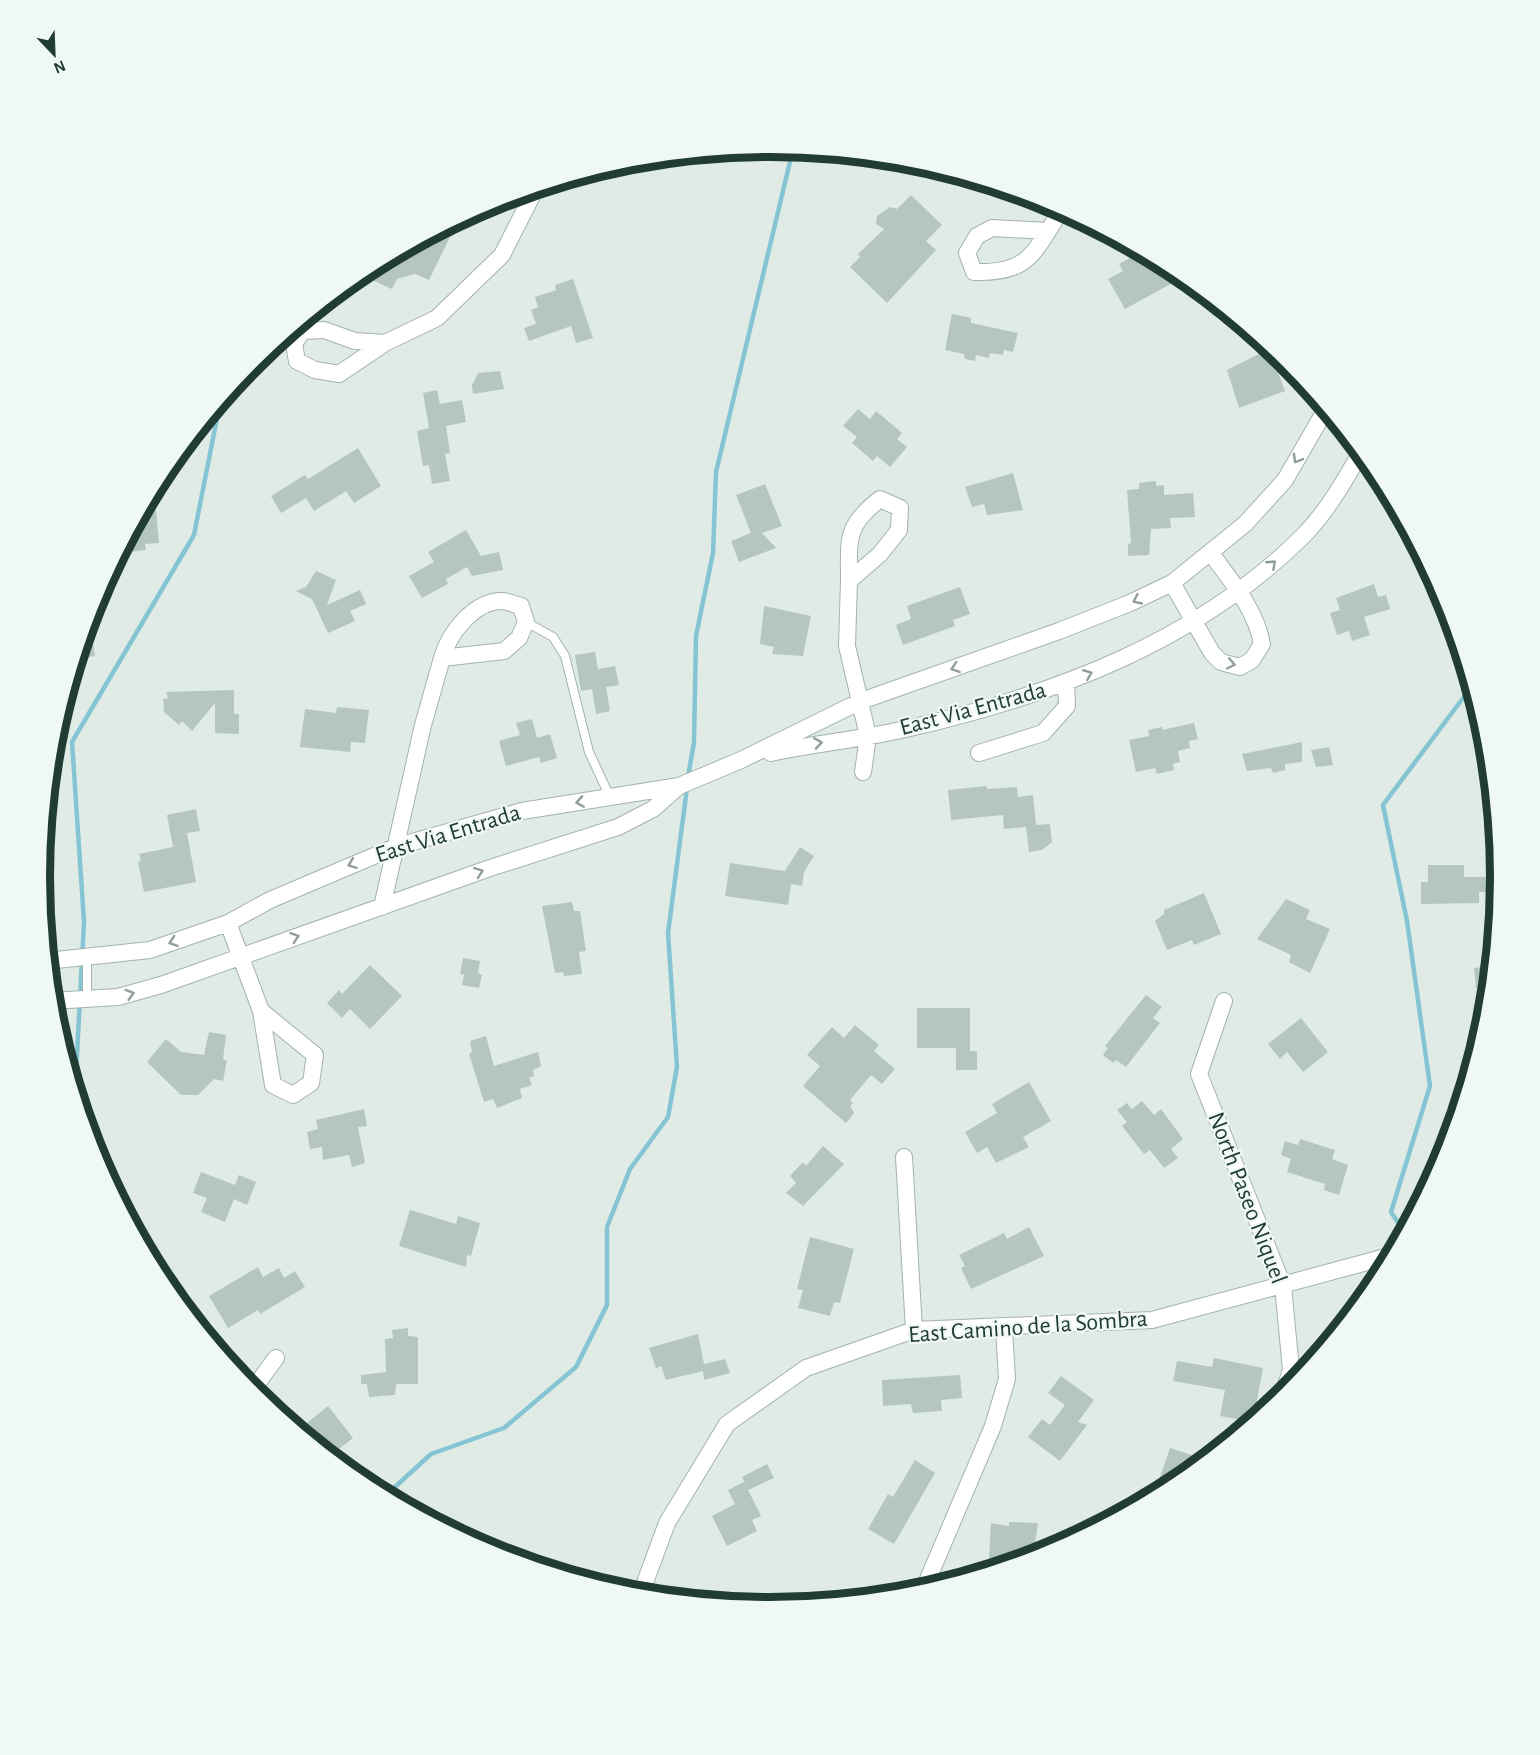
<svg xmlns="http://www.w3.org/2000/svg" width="1540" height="1755" viewBox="0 0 1540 1755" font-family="'Alegreya Sans',sans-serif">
  <rect width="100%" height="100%" fill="#e0ebe6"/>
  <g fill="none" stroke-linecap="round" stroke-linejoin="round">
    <path stroke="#85c5d3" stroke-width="4.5" d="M 688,777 L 694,742 L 696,636 L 713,553 L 716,472 L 793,149
      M 75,1093 L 84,922 L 72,742 L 194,535 L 218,413 L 213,410
      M 1405,1233 L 1391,1212 L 1430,1086 L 1407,921 L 1383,805 L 1472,686
      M 385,1496 L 431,1454 L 504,1428 L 576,1367 L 607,1305 L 607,1227 L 630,1169 L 668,1117 L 677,1067 L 668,933 L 687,788"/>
  </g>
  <path fill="#b5c6bf" d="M 911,195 L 942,225 L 926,241 L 936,250 L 887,303 L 850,267 L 860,257 L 858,254 L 884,229 L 876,224 L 877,216 L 890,207 L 897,209 Z
    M 439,230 L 451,235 L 429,280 L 415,274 L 397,279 L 392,289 L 363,276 L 367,268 Z
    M 1140,252 L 1147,264 L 1156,259 L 1167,265 L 1176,281 L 1125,309 L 1108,279 L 1123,271 L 1119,264 Z
    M 573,279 L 593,338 L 576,343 L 571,326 L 529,341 L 524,328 L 536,324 L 531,310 L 538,307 L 535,297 L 556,290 L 555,285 Z
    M 952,314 L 971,318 L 971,323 L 1018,333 L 1013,352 L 1004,350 L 1003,355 L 990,353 L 989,358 L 976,355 L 975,361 L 965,359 L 964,354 L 945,350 Z
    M 1269,349 L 1285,391 L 1239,408 L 1227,370 Z
    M 500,371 L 504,389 L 473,394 L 472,385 L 478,373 Z
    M 437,390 L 440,404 L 462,400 L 466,422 L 446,426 L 450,453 L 445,454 L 450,481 L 432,484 L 429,465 L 423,466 L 417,431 L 429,428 L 423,393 Z
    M 858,409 L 870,419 L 876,411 L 902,433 L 897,439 L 907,447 L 890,467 L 877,456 L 873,461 L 852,443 L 857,437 L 843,426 Z
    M 358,448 L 381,486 L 354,503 L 346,491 L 314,511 L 306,498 L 281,513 L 271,496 L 305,475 L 308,479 Z
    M 1013,473 L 1023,510 L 987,515 L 984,504 L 972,507 L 965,487 Z
    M 1156,481 L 1156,486 L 1164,485 L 1164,495 L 1193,493 L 1195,517 L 1170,518 L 1171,528 L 1151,529 L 1149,555 L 1128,556 L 1128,544 L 1131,543 L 1127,490 L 1139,489 L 1139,483 Z
    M 765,484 L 782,526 L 762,533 L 776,548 L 739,562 L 731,541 L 751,533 L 736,495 Z
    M 156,510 L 159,543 L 145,544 L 146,550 L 119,553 L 141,511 Z
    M 466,530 L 481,556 L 499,552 L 503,570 L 472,576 L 467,567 L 446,579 L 448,584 L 422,598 L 409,576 L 434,562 L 428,552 Z
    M 316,571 L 336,580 L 327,605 L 360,590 L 366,604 L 350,611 L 355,621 L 328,633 L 312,599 L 296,591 L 306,587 Z
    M 1374,584 L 1378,597 L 1386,595 L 1390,609 L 1364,617 L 1370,635 L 1352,641 L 1349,631 L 1337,635 L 1330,613 L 1340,610 L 1336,598 Z
    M 960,587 L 970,614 L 953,620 L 955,626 L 903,645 L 896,625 L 911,619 L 907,606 Z
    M 764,606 L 811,616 L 803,656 L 772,654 L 774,647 L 760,644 Z
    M 89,618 L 95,656 L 76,659 L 82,639 Z
    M 595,652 L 598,669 L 615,666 L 619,685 L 606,687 L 610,711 L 596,714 L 592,689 L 581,691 L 575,655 Z
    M 234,690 L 234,714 L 239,714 L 239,734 L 215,733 L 215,703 L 192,731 L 182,721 L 179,725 L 164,712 L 163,699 L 168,698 L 166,692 Z
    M 337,707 L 369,710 L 365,743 L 351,742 L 350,752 L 300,747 L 305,709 L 336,713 Z
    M 532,719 L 537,738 L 550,734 L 557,758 L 541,763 L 539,757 L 506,766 L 499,741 L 520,735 L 516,723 Z
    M 1194,723 L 1198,739 L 1189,741 L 1190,748 L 1178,751 L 1180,762 L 1173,764 L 1174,770 L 1157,774 L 1155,768 L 1136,772 L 1129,740 L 1149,736 L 1148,730 L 1162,727 L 1162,730 Z
    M 1302,742 L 1302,762 L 1285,764 L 1285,770 L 1273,773 L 1271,768 L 1247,771 L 1242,754 Z
    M 1329,747 L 1333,765 L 1316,767 L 1311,750 Z
    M 986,786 L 987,789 L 1017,787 L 1018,797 L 1033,795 L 1036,825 L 1050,824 L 1052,842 L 1042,850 L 1029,852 L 1026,827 L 1004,829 L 1003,815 L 951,820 L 948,790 Z
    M 196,809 L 200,831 L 187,833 L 196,882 L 144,892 L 138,862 L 141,861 L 139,854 L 173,847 L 167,815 Z
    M 800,847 L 814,856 L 804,872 L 802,886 L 791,884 L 788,905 L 725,896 L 730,863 L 785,871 Z
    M 1428,865 L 1464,865 L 1464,877 L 1501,877 L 1500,892 L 1479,892 L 1479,903 L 1421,904 L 1421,882 L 1428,882 Z
    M 1204,893 L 1221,934 L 1194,945 L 1192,940 L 1167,950 L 1155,921 L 1164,914 L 1164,910 Z
    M 1286,899 L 1310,910 L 1306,919 L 1330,929 L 1310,973 L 1289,962 L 1291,955 L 1257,939 Z
    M 572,902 L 574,911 L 580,911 L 586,951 L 579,952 L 582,974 L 564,976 L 563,972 L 555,973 L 542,906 Z
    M 463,958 L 480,961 L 478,973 L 482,975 L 479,988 L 462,985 L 464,975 L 460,974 Z
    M 370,965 L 402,996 L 370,1029 L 350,1009 L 342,1018 L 327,1003 L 339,990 L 342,994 Z
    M 1492,966 L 1490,986 L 1476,988 L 1474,968 Z
    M 1146,995 L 1162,1007 L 1153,1018 L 1160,1023 L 1126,1067 L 1116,1060 L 1113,1063 L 1103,1055 L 1108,1048 L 1105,1046 Z
    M 917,1008 L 970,1008 L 970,1051 L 977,1051 L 977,1070 L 956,1070 L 956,1048 L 917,1048 Z
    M 1301,1018 L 1328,1052 L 1303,1072 L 1287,1052 L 1280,1059 L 1268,1044 Z
    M 855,1025 L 879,1045 L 874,1051 L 895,1069 L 882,1084 L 871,1075 L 850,1100 L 853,1103 L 850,1106 L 854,1113 L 846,1123 L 803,1086 L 820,1066 L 807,1055 L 832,1027 L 844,1038 Z
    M 209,1032 L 226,1035 L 223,1060 L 227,1060 L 223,1081 L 214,1079 L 198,1095 L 181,1095 L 147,1062 L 166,1039 L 181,1052 L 204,1055 Z
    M 486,1036 L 494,1066 L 538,1052 L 541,1066 L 533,1070 L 534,1076 L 529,1078 L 532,1085 L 520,1089 L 522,1098 L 497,1108 L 493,1099 L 484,1102 L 469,1054 L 472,1052 L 470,1041 Z
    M 1029,1082 L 1051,1121 L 1023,1137 L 1029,1147 L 996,1163 L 987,1147 L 977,1153 L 965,1132 L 997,1113 L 992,1104 Z
    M 1142,1101 L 1154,1115 L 1161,1109 L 1183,1139 L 1171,1149 L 1178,1158 L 1164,1168 L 1150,1150 L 1144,1154 L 1122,1126 L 1127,1122 L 1117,1110 L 1127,1103 L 1132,1109 Z
    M 364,1109 L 367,1126 L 358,1127 L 365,1163 L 352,1167 L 349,1155 L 323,1160 L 322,1147 L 310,1149 L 307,1132 L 318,1129 L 316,1120 Z
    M 1300,1139 L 1335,1150 L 1332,1159 L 1348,1165 L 1339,1195 L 1324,1190 L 1325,1184 L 1287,1172 L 1291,1159 L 1281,1155 L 1285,1141 L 1298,1145 Z
    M 823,1146 L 844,1164 L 803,1206 L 786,1193 L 796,1183 L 790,1176 L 803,1162 L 806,1166 Z
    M 201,1172 L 235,1185 L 239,1175 L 256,1182 L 247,1205 L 234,1199 L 225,1222 L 201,1212 L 207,1198 L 193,1193 Z
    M 410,1210 L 456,1224 L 458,1216 L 480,1223 L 471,1256 L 467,1255 L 466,1267 L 399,1246 Z
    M 1029,1227 L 1044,1256 L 971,1289 L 961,1268 L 965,1266 L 959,1255 L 1004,1233 L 1007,1239 Z
    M 810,1237 L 854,1249 L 840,1303 L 834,1302 L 830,1316 L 798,1308 L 803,1290 L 797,1289 Z
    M 258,1267 L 263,1277 L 279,1268 L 284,1278 L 295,1271 L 305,1287 L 260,1314 L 258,1310 L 228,1328 L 209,1296 Z
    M 408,1328 L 408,1336 L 418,1337 L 418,1384 L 396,1384 L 395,1395 L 369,1397 L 367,1384 L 361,1384 L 361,1375 L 386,1372 L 385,1339 L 393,1338 L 392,1330 Z
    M 698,1334 L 704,1364 L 725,1359 L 730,1373 L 704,1380 L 703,1371 L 666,1380 L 661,1366 L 656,1368 L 649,1348 Z
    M 1214,1358 L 1263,1368 L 1253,1422 L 1220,1416 L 1225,1390 L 1173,1381 L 1177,1361 L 1212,1367 Z
    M 960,1375 L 962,1398 L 941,1400 L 942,1411 L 913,1413 L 911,1404 L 883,1406 L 882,1380 Z
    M 1061,1376 L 1094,1400 L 1078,1422 L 1087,1425 L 1060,1461 L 1028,1437 L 1042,1419 L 1050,1425 L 1065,1405 L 1048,1393 Z
    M 328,1406 L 353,1438 L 329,1457 L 297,1431 Z
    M 1170,1448 L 1207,1460 L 1176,1485 L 1153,1498 Z
    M 915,1460 L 935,1473 L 894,1544 L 868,1529 L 888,1494 L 893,1497 Z
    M 767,1464 L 774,1478 L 748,1490 L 761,1516 L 752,1520 L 757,1531 L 727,1546 L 712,1516 L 735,1504 L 728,1490 L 744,1482 L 748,1489 L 742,1477 Z
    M 1009,1522 L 1038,1523 L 1033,1558 L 989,1559 L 991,1523 L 1009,1526 Z"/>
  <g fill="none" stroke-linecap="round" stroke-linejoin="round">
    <g stroke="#a3b3ad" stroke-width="10">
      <path id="service" d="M 526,622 L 553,637 L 565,656 L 589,752 L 610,797
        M 87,957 L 87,999"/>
    </g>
    <g stroke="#a3b3ad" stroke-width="18">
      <path id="minor" d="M 1048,231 L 992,228 L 977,236 L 967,253 L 974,272 C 1031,274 1034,251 1062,209
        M 385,343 L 355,341 L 324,330 L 302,331 L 294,344 L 297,361 L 315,370 L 339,374 L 385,343 L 437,318 L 502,255 L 536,188
        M 849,581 C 849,539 845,526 880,499 L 900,508 L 899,530 L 880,554 L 849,581 L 847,646 L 868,736 L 863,772
        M 1172,583 L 1212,653 L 1221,662 L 1240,667 L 1252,660 L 1262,644 C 1256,609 1230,580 1210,552
        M 771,753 C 817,743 864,739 910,728 C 1054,695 1199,641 1305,534 C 1328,510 1345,480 1361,452
        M 979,753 L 1043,733 L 1067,706 L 1066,683
        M 382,907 L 423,725 L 442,658 C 449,633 474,601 502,601 C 508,601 515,605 521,606 L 526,622 L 519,638 L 504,651 L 442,658
        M 228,923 L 261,1011 L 273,1085 L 293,1095 L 311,1083 L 315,1055 L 261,1011
        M 47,961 L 150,950 L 228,923 L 270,900 L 395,847 L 522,811 L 679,786 L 741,760 L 861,701 L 1059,631 L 1130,603 L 1172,583 L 1245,524 L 1285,480 L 1326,409
        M 51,1001 L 118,997 L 161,985 L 490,868 L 618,827 L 653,809 L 679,786
        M 1224,1001 L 1199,1074 L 1283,1286 L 1291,1370 L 1282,1398
        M 904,1157 L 914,1330
        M 251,1392 L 276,1358
        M 923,1591 L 993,1426 L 1007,1379 L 1004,1328
        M 640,1596 L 667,1523 L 727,1424 L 806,1368 L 914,1330 L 1152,1320 L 1393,1255"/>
    </g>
    <use href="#service" stroke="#fff" stroke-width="8"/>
    <use href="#minor" stroke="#fff" stroke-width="16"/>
  </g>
  <defs><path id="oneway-chevron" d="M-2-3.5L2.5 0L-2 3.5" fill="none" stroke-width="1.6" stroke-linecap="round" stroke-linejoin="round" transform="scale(1.5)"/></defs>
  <g stroke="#909e9a">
    <use href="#oneway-chevron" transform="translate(1297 459) rotate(120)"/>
    <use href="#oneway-chevron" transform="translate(1272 564) rotate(-43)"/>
    <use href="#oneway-chevron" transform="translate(1137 600) rotate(155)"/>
    <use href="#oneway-chevron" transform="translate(1231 664) rotate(12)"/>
    <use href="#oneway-chevron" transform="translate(955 668) rotate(161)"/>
    <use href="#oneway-chevron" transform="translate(1088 674) rotate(-22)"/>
    <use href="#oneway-chevron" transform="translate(818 743) rotate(-9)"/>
    <use href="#oneway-chevron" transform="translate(580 802) rotate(171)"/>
    <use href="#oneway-chevron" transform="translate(352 864) rotate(159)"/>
    <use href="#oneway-chevron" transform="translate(479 872) rotate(-20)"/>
    <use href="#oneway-chevron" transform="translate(295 937) rotate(-19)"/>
    <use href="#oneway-chevron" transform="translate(173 942) rotate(161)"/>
    <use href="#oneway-chevron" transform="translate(130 994) rotate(-16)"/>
  </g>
  <g text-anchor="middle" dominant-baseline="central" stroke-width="4.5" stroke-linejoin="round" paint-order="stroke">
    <g font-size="24" fill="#203c35" stroke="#f0f8f4">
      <text transform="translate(973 709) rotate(-15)">East Via Entrada</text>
      <text transform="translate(448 834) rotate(-17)">East Via Entrada</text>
      <text transform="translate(1247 1198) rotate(69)">North Paseo Niquel</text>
      <text transform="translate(1028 1327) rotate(-4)">East Camino de la Sombra</text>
    </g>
  </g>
  <path d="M0 0H1540V1755H0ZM50 877a720 720 0 1 1 1440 0a720 720 0 1 1-1440 0Z" fill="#f0f8f4" fill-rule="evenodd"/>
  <path fill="none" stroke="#203c35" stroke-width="8" d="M50 877a720 720 0 1 1 1440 0a720 720 0 1 1-1440 0Z"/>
  <g transform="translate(54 54) rotate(157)" stroke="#f0f8f4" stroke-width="4.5" paint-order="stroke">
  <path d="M0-4.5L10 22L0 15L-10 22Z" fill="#203c35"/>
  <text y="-9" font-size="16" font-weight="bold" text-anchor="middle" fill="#203c35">N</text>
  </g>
</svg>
